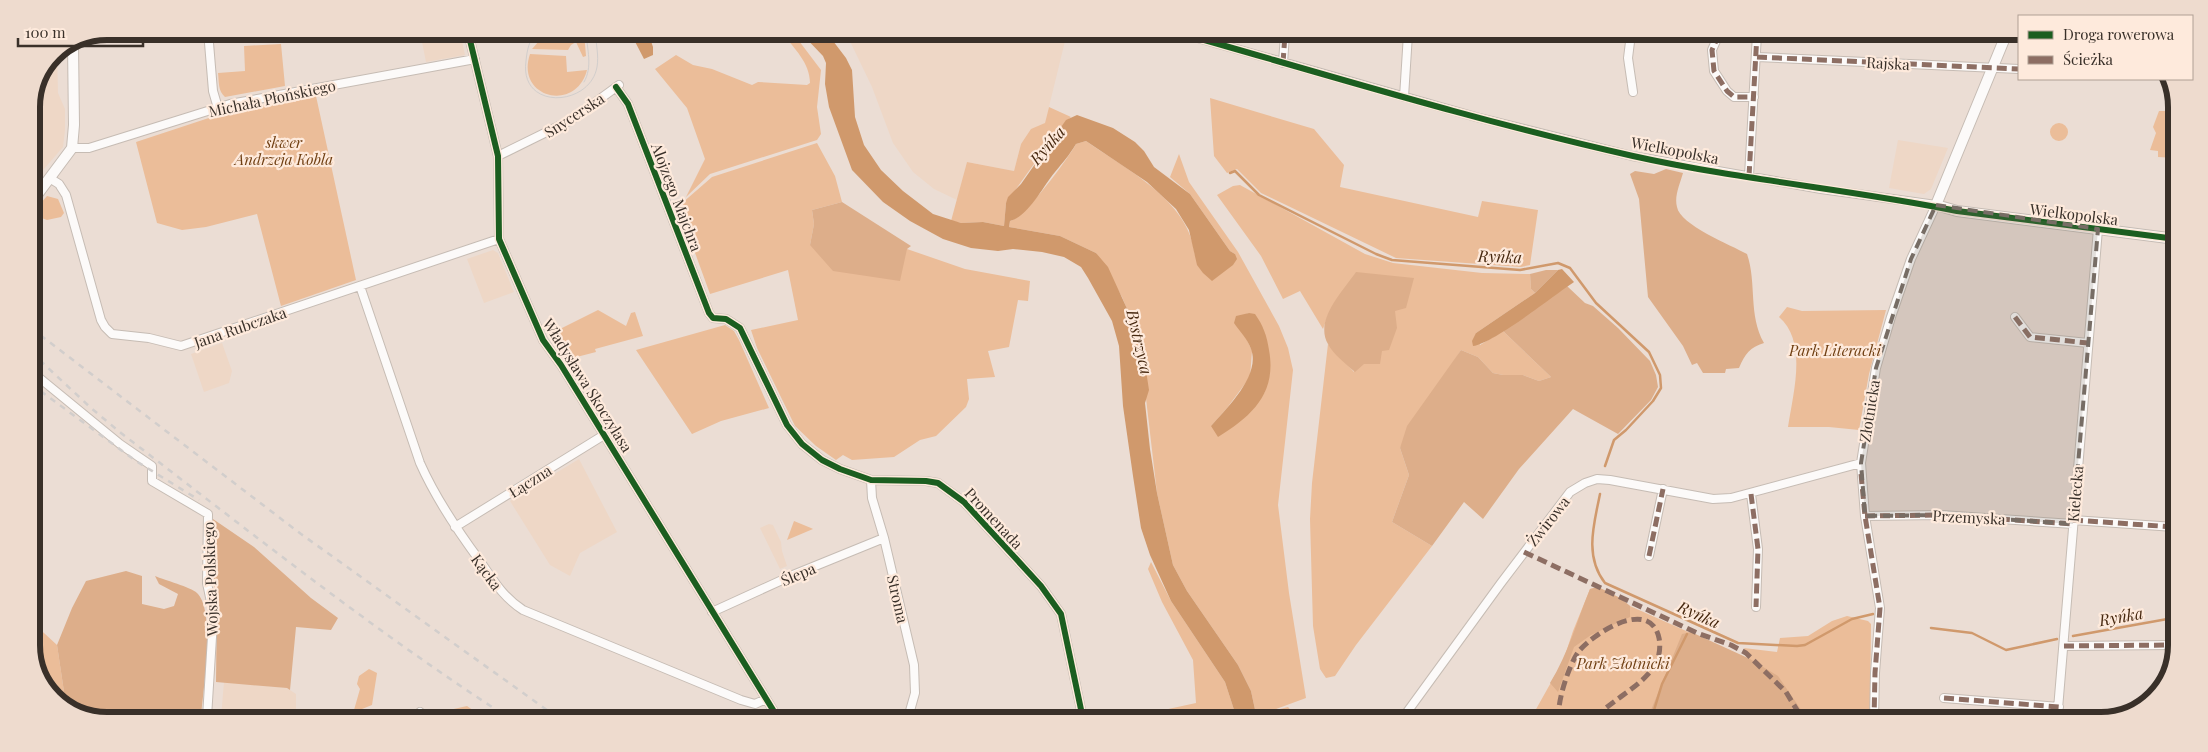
<svg xmlns="http://www.w3.org/2000/svg" width="2208" height="752" viewBox="0 0 2208 752" font-family="'Playfair Display',serif">
  <rect width="100%" height="100%" fill="#ebddd4"/>
  <path fill="#eed7c6" d="M 420,32 L 460,32 L 465,55 L 426,62 Z
    M 846,33 L 1067,33 L 1045,123 L 1021,144 L 1014,171 L 967,162 L 957,200 L 934,189 L 913,172 L 893,143 L 872,87 Z
    M 57,52 L 58,93 L 65,109 L 65,130 L 63,147 L 44,169 L 31,180 L 31,103 L 54,53 Z
    M 1898,140 L 1948,148 L 1931,189 L 1924,194 L 1889,188 Z
    M 493,250 L 498,253 L 514,292 L 484,303 L 467,259 Z
    M 222,343 L 232,371 L 229,383 L 204,392 L 191,354 Z
    M 579,459 L 617,532 L 580,553 L 570,576 L 550,565 L 510,501 Z
    M 769,524 L 773,525 L 781,542 L 782,551 L 787,566 L 780,569 L 760,528 Z
    M 224,682 L 287,688 L 296,694 L 296,717 L 221,717 Z"/>
  <path fill="#ebbd99" fill-rule="evenodd" d="M 547,32 L 584,32 L 586,56 L 583,57 L 576,42 L 571,45 L 568,50 L 532,49 Z
    M 782,33 L 793,33 L 821,70 L 817,107 L 821,134 L 817,140 L 710,174 L 686,197 L 705,159 L 687,108 L 655,69 L 676,55 L 693,65 L 712,69 L 752,85 L 758,82 L 807,85 L 810,83 C 810,63 794,48 782,33 Z
    M 281,44 L 285,86 L 225,97 C 218,91 219,82 218,73 L 245,71 L 244,46 Z
    M 530,54 L 566,56 L 567,72 L 587,70 C 576,113 515,98 530,54 Z
    M 316,96 L 356,280 L 281,306 L 257,214 L 206,227 L 182,230 L 157,223 L 136,142 L 230,111 Z
    M 1210,98 L 1314,129 L 1344,165 L 1340,187 L 1478,217 L 1482,201 L 1538,210 L 1530,265 L 1521,267 L 1396,258 L 1261,193 L 1237,169 L 1227,173 L 1214,156 Z
    M 1049,107 L 1071,117 L 1059,129 L 1006,203 L 1004,226 L 983,222 L 961,223 L 951,221 L 967,162 L 1014,171 L 1021,144 L 1031,129 L 1045,123 Z
    M 2159,111 L 2177,111 L 2176,158 L 2158,157 L 2158,151 L 2150,150 L 2156,133 L 2153,127 Z
    M2050 132a9 9 0 1 1 18 0a9 9 0 1 1-18 0Z
    M 1086,141 C 1127,170 1189,200 1195,255 L 1235,254 L 1230,251 L 1190,194 L 1170,177 L 1179,154 L 1189,182 L 1238,252 L 1279,326 L 1288,348 L 1293,370 L 1278,505 L 1289,593 L 1306,698 L 1268,712 L 1288,707 L 1294,714 L 1296,719 L 1257,719 L 1251,691 L 1238,665 L 1187,591 L 1173,565 L 1157,493 L 1139,338 L 1122,297 L 1096,253 L 1060,236 L 1009,227 L 1010,221 C 1025,217 1068,159 1076,144 ZM 1249,313 L 1265,392 L 1211,426 L 1227,408 L 1250,377 L 1252,351 L 1244,333 L 1241,316 Z
    M 817,143 L 835,176 L 842,202 L 812,210 L 814,224 L 810,245 L 907,249 L 965,269 L 1030,281 L 1028,301 L 1018,300 L 1009,347 L 988,351 L 995,377 L 967,379 L 969,399 L 966,407 L 936,436 L 920,440 L 894,457 L 852,460 L 843,455 L 836,460 L 816,446 L 795,426 L 757,348 L 751,330 L 798,320 L 788,270 L 710,294 L 694,250 L 681,204 L 712,177 Z
    M 1240,185 L 1365,254 L 1393,263 L 1482,273 L 1530,274 L 1531,289 L 1535,293 L 1476,333 L 1480,345 L 1503,331 L 1551,377 L 1539,381 L 1523,375 L 1503,375 L 1493,373 L 1478,357 L 1461,350 L 1400,448 L 1409,475 L 1392,522 L 1432,546 L 1356,645 L 1335,676 L 1326,678 L 1320,669 L 1313,626 L 1310,519 L 1312,483 L 1328,344 L 1354,372 L 1356,273 L 1328,315 L 1323,329 L 1300,291 L 1283,299 L 1261,256 L 1217,195 L 1233,186 Z
    M 47,196 L 58,199 L 64,213 L 61,217 L 47,220 L 31,214 Z
    M 1787,307 L 1802,311 L 1886,310 L 1869,374 L 1859,430 L 1829,427 L 1788,427 C 1793,393 1808,342 1779,317 Z
    M 598,310 L 626,326 L 631,313 L 635,312 L 643,336 L 595,349 L 596,352 L 565,360 L 548,335 Z
    M 725,325 L 734,331 L 739,340 L 769,408 L 721,421 L 692,434 L 636,350 Z
    M 794,521 L 811,528 L 813,529 L 787,540 Z
    M 1151,562 L 1171,601 L 1225,682 L 1237,719 L 1152,719 L 1159,711 L 1196,703 L 1193,660 L 1162,602 L 1148,569 Z
    M 1598,587 L 1620,598 L 1630,606 L 1749,659 L 1744,648 L 1777,652 L 1780,638 L 1808,636 L 1832,621 L 1847,616 L 1868,621 L 1871,624 L 1870,720 L 1530,720 L 1563,661 L 1573,631 L 1590,589 Z
    M 31,621 L 57,645 L 66,705 L 47,691 L 31,650 Z
    M 369,669 L 377,673 L 372,705 L 357,711 L 354,710 L 360,689 L 357,684 L 359,676 Z
    M 467,706 L 484,718 L 427,717 L 427,715 Z"/>
  <path fill="#ddae8a" d="M 1666,169 L 1683,173 C 1680,184 1674,196 1677,207 C 1680,225 1731,245 1747,254 C 1757,283 1748,315 1764,343 C 1750,347 1745,354 1739,368 L 1726,369 L 1725,373 L 1703,373 L 1697,363 L 1692,365 L 1683,346 L 1648,297 L 1639,199 L 1630,174 L 1635,171 L 1654,174 Z
    M 842,202 L 911,246 L 907,249 L 900,281 L 833,271 L 810,245 L 814,224 L 812,210 Z
    M 1546,270 L 1558,270 L 1535,293 L 1531,289 L 1530,274 Z
    M 1356,272 L 1414,278 L 1406,308 L 1395,311 L 1397,328 L 1389,350 L 1382,351 L 1380,364 L 1364,364 L 1355,372 C 1346,364 1333,354 1328,344 C 1314,320 1343,291 1356,272 Z
    M 1567,286 L 1585,303 L 1593,306 L 1618,328 L 1650,361 L 1656,375 L 1658,387 L 1651,400 L 1618,434 L 1573,409 L 1519,469 L 1483,519 L 1464,502 L 1432,546 L 1392,522 L 1409,475 L 1400,448 L 1407,426 L 1461,350 L 1478,357 L 1493,373 L 1503,375 L 1523,375 L 1539,381 L 1551,377 L 1503,331 Z
    M 213,519 L 254,547 L 311,598 L 338,618 L 331,630 L 296,627 L 290,690 L 287,688 L 216,682 L 217,598 L 214,588 Z
    M 126,571 L 142,576 L 142,604 L 164,609 L 174,606 L 178,594 L 159,584 L 155,576 C 164,580 191,587 197,593 C 216,611 203,691 201,717 L 83,717 L 66,705 L 57,645 L 72,608 L 86,581 Z
    M 1598,587 L 1620,598 L 1630,606 L 1630,617 L 1591,635 L 1574,647 L 1558,692 L 1550,683 C 1568,654 1577,621 1590,589 Z
    M 1691,632 L 1750,659 L 1778,676 L 1808,720 L 1647,720 L 1682,634 Z"/>
  <path fill="#d0996c" d="M 630,32 L 648,32 L 653,47 L 653,55 L 644,59 Z
    M 801,33 L 827,33 L 846,58 L 852,70 L 855,117 L 864,145 L 881,170 L 903,191 L 933,214 L 961,223 L 983,222 L 1004,226 L 1006,203 L 1008,197 L 1021,184 L 1066,120 L 1077,115 L 1113,128 L 1135,142 L 1144,151 L 1154,167 L 1190,194 L 1230,251 L 1235,254 L 1237,259 L 1233,265 L 1212,281 L 1203,273 L 1197,265 L 1189,230 L 1176,209 L 1147,182 L 1086,141 L 1076,144 C 1068,157 1064,161 1055,172 C 1043,186 1029,216 1010,221 L 1009,227 L 1060,236 L 1096,253 L 1108,267 L 1134,324 L 1143,351 L 1149,390 L 1145,403 L 1150,449 L 1157,493 L 1173,565 L 1187,591 L 1238,665 L 1251,691 L 1257,719 L 1237,719 L 1225,682 L 1171,601 L 1150,555 L 1141,528 L 1133,476 L 1123,406 L 1119,346 L 1112,321 L 1088,278 L 1081,267 L 1064,257 L 1042,252 L 1013,249 L 998,251 L 971,248 L 943,239 L 910,221 L 883,202 L 852,170 L 829,107 L 825,84 L 826,63 L 823,56 Z
    M 1562,269 L 1574,282 C 1553,296 1494,343 1473,346 L 1472,341 L 1476,333 L 1535,293 L 1558,270 Z
    M 1249,313 L 1255,314 C 1263,325 1267,336 1269,350 C 1277,393 1252,416 1218,437 L 1211,426 C 1227,408 1261,375 1251,349 C 1247,338 1240,332 1234,323 L 1236,316 Z"/>
  <g fill="none" stroke-linecap="round" stroke-linejoin="round">
    <path stroke="#d0996c" stroke-width="2.5" d="M 1230,173 L 1235,171 L 1259,195 L 1376,254 L 1392,260 L 1520,270 L 1558,263 L 1570,268 L 1596,303 L 1649,352 L 1660,375 L 1661,388 L 1653,401 L 1626,430 L 1614,440 L 1605,466
      M 1600,494 C 1594,524 1584,556 1605,583 L 1738,643 L 1797,646 L 1805,645 L 1852,619 L 1873,614
      M 1931,628 L 1972,633 L 2006,650 L 2057,639
      M 2073,636 L 2173,618
      M 1651,720 L 1662,684 L 1687,634"/>
    <g stroke="#c6bcb4" stroke-width="10">
      <path id="minor" d="M 208,31 L 213,91 L 218,108
        M 468,32 L 498,156 L 499,239 L 543,340 L 561,365 L 778,718
        M 1180,33 L 1476,117 L 1632,156 L 1821,189 L 1936,205 L 1911,259 L 1891,317 L 1876,368 L 1861,463 L 1865,516 L 1880,608 L 1875,673 L 1874,720
        M 1631,34 L 1628,58 L 1633,92
        M 1719,34 L 1712,50 L 1714,71 L 1727,91 L 1734,97 L 1754,97
        M 1757,57 L 2019,69
        M 1283,63 L 1285,34
        M 616,87 L 628,104 L 709,313 L 713,318 L 726,319 L 740,328 L 787,425 L 802,444 L 822,460 L 840,469 L 871,480 L 926,481 L 938,483 L 964,502 L 1041,586 L 1061,614 L 1083,719
        M 1404,97 L 1408,34
        M 72,148 L 89,148 L 230,104 L 475,59
        M 498,156 L 571,120 L 619,85
        M 1749,176 L 1757,34
        M 51,179 L 59,184 L 66,195 L 101,320 L 105,327 L 112,334 L 149,338 L 181,346 L 499,239
        M 360,286 L 420,463 C 436,499 457,530 480,561 C 494,581 502,596 523,610 L 741,700 L 755,704 L 766,699
        M 2015,317 L 2030,337 L 2088,343
        M 31,371 L 120,444 L 152,466 L 152,481 L 208,514 L 207,583 L 212,607 L 213,621 L 207,717
        M 871,480 L 872,498 L 884,538 L 914,665 L 915,693 L 908,718
        M 1751,494 L 1758,549 L 1756,607
        M 1865,516 L 1941,515 L 2073,524
        M 2073,520 L 2174,527
        M 455,527 L 604,435
        M 1649,556 L 1663,489
        M 712,612 L 793,575 L 884,538
        M 2064,646 L 2173,645
        M 1944,698 L 2059,707
        M 415,717 L 420,712
        M 1402,719 L 1501,583 L 1570,492 L 1585,483 L 1597,479 L 1610,480 L 1713,499 L 1731,498 L 1861,463
        M 2057,721 L 2098,229"/>
    </g>
    <g stroke="#c6bcb4" stroke-width="12">
      <path id="tertiary" d="M 2006,35 L 1936,205 L 1957,211 L 2176,239
        M 31,203 L 72,148 L 74,125 L 73,45"/>
    </g>
    <use href="#minor" stroke="#fcfaf9" stroke-width="8"/>
    <use href="#tertiary" stroke="#fcfaf9" stroke-width="10"/>
    <path stroke="#d2cecc" stroke-width="1" d="M 536,32 C 529,41 527,50 526,61 C 519,111 590,107 597,67 C 599,56 596,43 595,32
      M 584,82 C 593,67 587,49 586,32"/>
    <path stroke="#d2cecc" stroke-width="2.5" stroke-dasharray="6 6" stroke-linecap="butt" d="M 31,328 L 301,534 L 558,718
      M 31,352 L 91,408 L 121,433 C 249,531 374,631 509,718
      M 31,384 L 136,461 L 199,500"/>
    <path stroke="#8d6e63" stroke-width="5" stroke-dasharray="10 5" stroke-linecap="butt" d="M 1719,34 L 1712,50 L 1714,71 L 1727,91 L 1734,97 L 1754,97
      M 1757,57 L 2019,69
      M 1283,63 L 1285,34
      M 1749,176 L 1757,34
      M 2015,317 L 2030,337 L 2088,343
      M 1861,474 L 1865,516 L 1880,608 L 1875,673 L 1874,720
      M 1751,494 L 1758,549 L 1756,607
      M 1865,516 L 1941,515 L 2073,524
      M 2073,520 L 2174,527
      M 1524,552 L 1697,633 L 1731,645 L 1746,653 L 1786,692 L 1803,720
      M 1649,556 L 1663,489
      M 2064,646 L 2173,645
      M 1944,698 L 2059,707
      M 1559,720 C 1556,704 1569,664 1579,651 C 1594,633 1650,597 1659,638 C 1661,647 1659,660 1654,667 C 1638,689 1611,700 1593,720"/>
    <g stroke="#feeadc" stroke-width="9">
      <path id="cycleway" d="M 468,32 L 498,156 L 499,239 L 543,340 L 561,365 L 778,718
        M 1180,33 C 1331,76 1481,122 1633,156 C 1740,180 1850,189 1957,211 L 2176,239
        M 616,87 L 628,104 L 709,313 L 713,318 L 726,319 L 740,328 L 787,425 L 802,444 L 822,460 L 840,469 L 871,480 L 926,481 L 938,483 L 964,502 L 1041,586 L 1061,614 L 1083,719"/>
    </g>
    <use href="#cycleway" stroke="#1b5e20" stroke-width="6"/>
  </g>
  <path fill="#776d65" fill-opacity="0.2" stroke="#776d65" stroke-width="4" stroke-dasharray="10 6" stroke-linejoin="round" d="M 1936,205 L 2098,229 L 2073,524 L 1941,515 L 1865,516 L 1861,463 L 1876,368 L 1911,259 Z"/>
  <g text-anchor="middle" dominant-baseline="central" stroke-width="4.5" stroke-linejoin="round" paint-order="stroke">
    <g font-size="15" fill="#393029" stroke="#feeadc">
      <text transform="translate(1888 63) rotate(3)">Rajska</text>
      <text transform="translate(272 98) rotate(-12)">Michała Płońskiego</text>
      <text transform="translate(574 115) rotate(-33)">Snycerska</text>
      <text transform="translate(1675 150) rotate(11)">Wielkopolska</text>
      <text transform="translate(677 197) rotate(69)">Alojzego Majchra</text>
      <text transform="translate(2074 214) rotate(7)">Wielkopolska</text>
      <text transform="translate(240 327) rotate(-19)">Jana Rubczaka</text>
      <text transform="translate(588 385) rotate(58)">Władysława Skoczylasa</text>
      <text transform="translate(1869 411) rotate(-81)">Złotnicka</text>
      <text transform="translate(530 481) rotate(-32)">Łączna</text>
      <text transform="translate(2075 494) rotate(-85)">Kielecka</text>
      <text transform="translate(1969 517) rotate(3)">Przemyska</text>
      <text transform="translate(994 518) rotate(47)">Promenada</text>
      <text transform="translate(1548 521) rotate(-52)">Żwirowa</text>
      <text transform="translate(487 572) rotate(54)">Kącka</text>
      <text transform="translate(798 574) rotate(-23)">Ślepa</text>
      <text transform="translate(210 579) rotate(-92)">Wojska Polskiego</text>
      <text transform="translate(898 599) rotate(77)">Stroma</text>
    </g>
    <g font-size="15" font-style="italic" fill="#703f12" stroke="#feeadc">
      <text x="284" y="142">skwer<tspan x="284" dy="17">Andrzeja Kobla</tspan></text>
      <text x="1835" y="350">Park Literacki</text>
      <text x="1623" y="663">Park Złotnicki</text>
    </g>
    <g font-size="16" font-style="italic" fill="#46270e" stroke="#feeadc">
      <text transform="translate(1047 145) rotate(-49)">Ryńka</text>
      <text transform="translate(1500 256) rotate(2)">Ryńka</text>
      <text transform="translate(1140 342) rotate(77)">Bystrzyca</text>
      <text transform="translate(1699 614) rotate(24)">Ryńka</text>
      <text transform="translate(2121 616) rotate(-10)">Ryńka</text>
    </g>
  </g>
  <path d="M0 0H2208V752H0ZM107 40H2101A67 67 0 0 1 2168 107V645A67 67 0 0 1 2101 712H107A67 67 0 0 1 40 645V107A67 67 0 0 1 107 40Z" fill="#eedbce" fill-rule="evenodd"/>
  <path fill="none" stroke="#393029" stroke-width="6" d="M107 40H2101A67 67 0 0 1 2168 107V645A67 67 0 0 1 2101 712H107A67 67 0 0 1 40 645V107A67 67 0 0 1 107 40Z"/>
  <rect x="2018" y="15" width="175" height="65" fill="#feeadc" stroke="#afa094"/>
  <rect x="2028" y="31" width="25" height="8" fill="#1b5e20" stroke="#afa094"/>
  <text x="2063" y="40" font-size="15" fill="#393029">Droga rowerowa</text>
  <rect x="2028" y="56" width="25" height="8" fill="#8d6e63" stroke="#afa094"/>
  <text x="2063" y="65" font-size="15" fill="#393029">Ścieżka</text>
  <path d="M18 38v8h125v-8" fill="none" stroke="#393029" stroke-width="2.5"/>
  <text x="25" y="38" font-size="15" fill="#393029" stroke="#feeadc" stroke-width="4" paint-order="stroke">100 m</text>
</svg>
